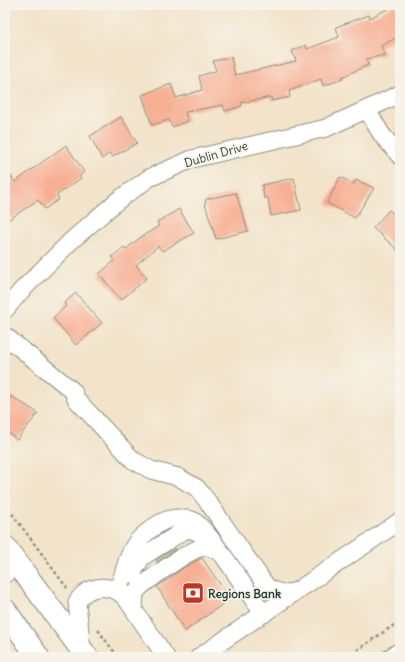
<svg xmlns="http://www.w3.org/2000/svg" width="405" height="662" viewBox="0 0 405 662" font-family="Delius,sans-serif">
  <rect width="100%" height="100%" fill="#f7f3e8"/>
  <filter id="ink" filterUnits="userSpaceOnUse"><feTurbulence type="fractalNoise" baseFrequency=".025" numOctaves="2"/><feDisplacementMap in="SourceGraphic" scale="8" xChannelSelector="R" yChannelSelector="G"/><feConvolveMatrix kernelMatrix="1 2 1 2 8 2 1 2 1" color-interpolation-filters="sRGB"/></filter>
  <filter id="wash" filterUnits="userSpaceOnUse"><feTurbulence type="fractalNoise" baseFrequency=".012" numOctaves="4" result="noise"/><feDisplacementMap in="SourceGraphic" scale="16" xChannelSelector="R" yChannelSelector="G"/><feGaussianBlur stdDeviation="0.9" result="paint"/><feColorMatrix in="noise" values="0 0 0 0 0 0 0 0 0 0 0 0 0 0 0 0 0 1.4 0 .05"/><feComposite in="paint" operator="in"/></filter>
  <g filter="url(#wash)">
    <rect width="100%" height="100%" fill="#f2e3c9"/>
    <g id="blocks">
      <path fill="#f7af93" d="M 395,5 L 400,5 L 400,36 L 381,46 L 385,55 L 366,59 L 368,65 L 342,77 L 343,79 L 323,86 L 321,79 L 289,91 L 290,97 L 272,101 L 271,97 L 241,103 L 242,106 L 225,111 L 223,105 L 185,112 L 188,121 L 172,127 L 169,120 L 152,125 L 142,95 L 171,84 L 176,98 L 202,90 L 199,76 L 216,71 L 213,61 L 231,57 L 235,75 L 296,61 L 292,51 L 306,45 L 307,49 L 339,37 L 336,27 L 369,15 L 370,18 Z
        M 121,117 L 137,143 L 112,157 L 110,153 L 102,159 L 90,136 Z
        M 66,145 L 84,172 L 80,176 L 81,178 L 57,195 L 59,199 L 45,209 L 38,200 L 5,222 L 5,168 L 15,182 Z
        M 340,177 L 354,184 L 356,180 L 374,188 L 355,218 L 327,203 Z
        M 294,178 L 301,210 L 271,216 L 268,198 L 264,198 L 262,185 Z
        M 236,193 L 248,231 L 216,239 L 205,204 L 206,199 Z
        M 179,209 L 194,233 L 162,251 L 158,246 L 136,265 L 147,278 L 121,300 L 99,274 L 115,260 L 112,257 L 124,247 L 126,249 L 141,237 L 159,226 L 157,222 Z
        M 389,210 L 400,219 L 400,252 L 373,228 Z
        M 76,293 L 102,323 L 76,345 L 53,318 L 66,306 L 64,303 Z
        M 11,396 L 38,413 L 17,440 L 5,430 L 5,404 Z
        M 175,548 L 176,549 L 157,562 L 156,560 Z
        M 202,558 L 230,599 L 185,631 L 157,587 L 186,566 Z"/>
    </g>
  </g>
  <g filter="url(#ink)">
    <use href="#blocks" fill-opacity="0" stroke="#88907e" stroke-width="1"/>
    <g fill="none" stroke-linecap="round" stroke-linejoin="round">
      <g stroke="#88907e" stroke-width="19">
        <path id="minor" d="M 367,110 L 382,135 L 400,156
          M 5,310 L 21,291 L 71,241 L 117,201 L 149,178 L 192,159 L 326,128 L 400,94
          M 5,336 L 73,391 L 76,399 L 133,460 L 151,470 L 178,477 L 197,488 L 208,502 L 267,587 C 278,594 285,594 297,591
          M 5,574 L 18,565
          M 132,574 L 142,557 L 183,531 L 190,529 L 206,536
          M 119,591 C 122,577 128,554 136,543 C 142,535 150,530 157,525 C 167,518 180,516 192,520 C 208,527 249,596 264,614
          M 134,609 L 135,593 L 141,586 C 155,576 188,550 203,547 C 210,546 215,550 221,553
          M 82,651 L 77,602 C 88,584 110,583 125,597 L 166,657
          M 199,657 L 400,521
          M 391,657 L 400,651"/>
      </g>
      <g stroke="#88907e" stroke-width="24">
        <path id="major" d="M 5,547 L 87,657
          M 5,610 L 38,657"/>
      </g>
      <path stroke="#88907e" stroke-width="2.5" stroke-dasharray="3 3" stroke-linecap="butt" d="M 5,504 L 67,588
        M 98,630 L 118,657
        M 347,657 L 400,621"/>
      <use href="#minor" stroke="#fff" stroke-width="17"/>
      <use href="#major" stroke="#fff" stroke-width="22"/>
    </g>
  </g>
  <defs>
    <g id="bank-square" transform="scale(1.15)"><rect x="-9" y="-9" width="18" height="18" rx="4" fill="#c8321e" stroke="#f7f3e8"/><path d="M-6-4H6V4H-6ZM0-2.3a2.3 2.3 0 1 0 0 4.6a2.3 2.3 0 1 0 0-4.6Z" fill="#fff"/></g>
  </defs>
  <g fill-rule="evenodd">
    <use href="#bank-square" x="193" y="593"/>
  </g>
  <g text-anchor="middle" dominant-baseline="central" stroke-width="3.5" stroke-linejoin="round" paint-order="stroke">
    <g font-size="12" fill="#1f3d34" stroke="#f7f3e8">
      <text transform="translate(216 154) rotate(-16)">Dublin Drive</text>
    </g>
    <g font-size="12" font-weight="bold" fill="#1f3d34" stroke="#f7f3e8" text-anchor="start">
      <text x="208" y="593">Regions Bank</text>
    </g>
  </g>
  <rect width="405" height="662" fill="none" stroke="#f7f3e8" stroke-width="20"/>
</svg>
